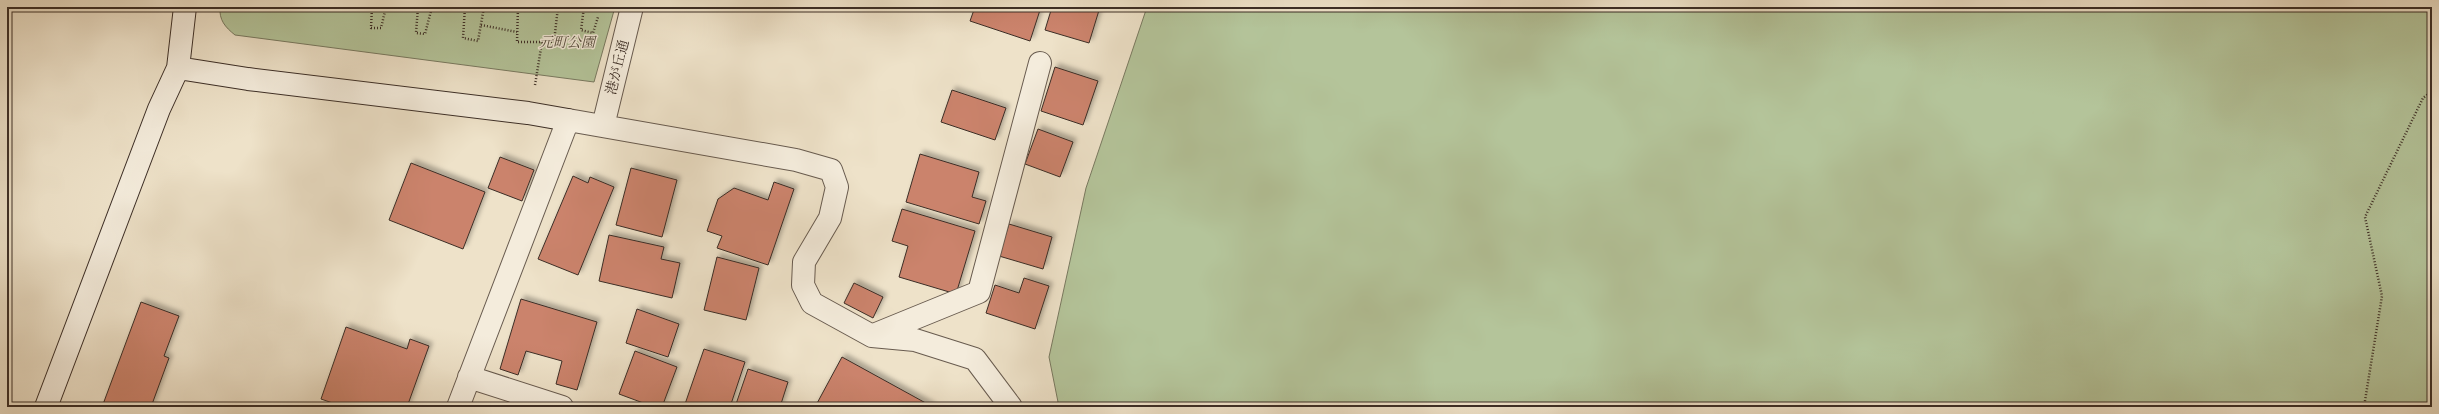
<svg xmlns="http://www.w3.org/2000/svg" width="2439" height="414" viewBox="0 0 2439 414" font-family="'Gentium Book Plus','Noto Serif JP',serif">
  <defs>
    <filter id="shadow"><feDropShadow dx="3.5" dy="-3.5" stdDeviation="2" flood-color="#0004"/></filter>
  </defs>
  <rect width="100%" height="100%" fill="#eee2c9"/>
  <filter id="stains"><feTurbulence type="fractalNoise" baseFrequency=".005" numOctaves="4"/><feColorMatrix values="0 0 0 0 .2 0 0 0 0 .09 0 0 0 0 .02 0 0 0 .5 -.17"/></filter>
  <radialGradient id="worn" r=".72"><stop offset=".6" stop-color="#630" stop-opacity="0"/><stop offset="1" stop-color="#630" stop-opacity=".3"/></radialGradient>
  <path fill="#b4c49a" stroke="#787960" d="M 220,7 L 615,7 L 594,82 L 235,35 C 225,27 219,20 220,7 Z
    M 1147,7 L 2432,7 L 2432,407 L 1059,407 L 1049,357 L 1086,188 Z"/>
  <path fill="#cb836c" stroke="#3c2e26" filter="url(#shadow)" d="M 975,7 L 1041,7 L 1030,41 L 970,21 Z
    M 1052,7 L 1100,7 L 1089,43 L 1045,30 Z
    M 1055,67 L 1098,81 L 1083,125 L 1041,111 Z
    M 952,90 L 1006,108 L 995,140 L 941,122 Z
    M 1038,129 L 1073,142 L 1060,177 L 1025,164 Z
    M 920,154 L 979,172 L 972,197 L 986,201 L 979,224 L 906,202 Z
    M 500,157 L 534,170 L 522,201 L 488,188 Z
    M 411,163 L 485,192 L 463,249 L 389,220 Z
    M 631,168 L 677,180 L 662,237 L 616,225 Z
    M 573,176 L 588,183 L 590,177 L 614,187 L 578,275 L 538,259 Z
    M 774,182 L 794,189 L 768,265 L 717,248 L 722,236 L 707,231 L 718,199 L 734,188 L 768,200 Z
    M 902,209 L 975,231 L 956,294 L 899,277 L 908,246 L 892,241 Z
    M 1009,224 L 1052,237 L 1043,269 L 999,256 Z
    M 609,235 L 664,247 L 661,259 L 680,263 L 672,298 L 599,281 Z
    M 717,257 L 759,268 L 746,320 L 704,310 Z
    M 1024,278 L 1049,286 L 1035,329 L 986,313 L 995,285 L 1019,293 Z
    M 854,283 L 883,297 L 873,318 L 844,303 Z
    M 521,299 L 597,322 L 577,390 L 556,384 L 562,361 L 526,351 L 518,375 L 500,369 Z
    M 141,302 L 179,316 L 164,356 L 169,358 L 151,407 L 102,407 Z
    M 637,309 L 679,324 L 668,357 L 626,343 Z
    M 346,327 L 407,349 L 410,339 L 429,346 L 407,407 L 344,407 L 321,399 Z
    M 704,349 L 745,362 L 730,407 L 684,407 Z
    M 635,351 L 677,367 L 662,407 L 654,407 L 619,394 Z
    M 842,357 L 933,407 L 815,407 Z
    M 748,369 L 788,382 L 780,407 L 735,407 Z"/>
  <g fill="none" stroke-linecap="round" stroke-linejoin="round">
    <g stroke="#685b4f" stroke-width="24">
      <path id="street" d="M 603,126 L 632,7
        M 876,334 L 979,292 L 1040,63
        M 469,377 L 562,407
        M 458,407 L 568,120 L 796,160 L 831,170 L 837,187 L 830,218 L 804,262 L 803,285 L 812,303 L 872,336 L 915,340 L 975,359 L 1011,407"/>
    </g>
    <g stroke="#3c2e26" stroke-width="24">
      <path id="secondary" d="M 185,7 L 178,68 L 248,79 L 528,113 L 568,120
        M 46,407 L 159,109 L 178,68"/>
    </g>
    <path stroke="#3c2e26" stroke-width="2.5" stroke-dasharray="1 2" stroke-linecap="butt" d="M 372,7 L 371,28 L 381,28 L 386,7
      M 418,7 L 416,33 L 425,34 L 432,7
      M 465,7 L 463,38 L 478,41 L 484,7
      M 518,7 L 517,42 L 554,42 L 558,7
      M 584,7 L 581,30 L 593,33 L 598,17
      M 481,25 L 517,32
      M 535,85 L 542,42
      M 2364,407 L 2382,296 L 2365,217 L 2423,98 L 2432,91"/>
    <use href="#street" stroke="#f4ecdc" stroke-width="22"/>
    <use href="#secondary" stroke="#f4ecdc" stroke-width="22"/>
  </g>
  <g text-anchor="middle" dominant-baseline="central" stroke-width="3" stroke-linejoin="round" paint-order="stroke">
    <g font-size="14" font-style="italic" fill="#544c3d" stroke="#f4ecdc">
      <text x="567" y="42">元町公園</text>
    </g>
    <g font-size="14" fill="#3c2e26" stroke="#f4ecdc">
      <text transform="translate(617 67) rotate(-76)">港が丘通</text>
    </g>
  </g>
  <rect width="2439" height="414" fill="none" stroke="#eee2c9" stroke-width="24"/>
  <rect x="8" y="8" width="2423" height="398" fill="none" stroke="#3c2e26" stroke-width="2"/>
  <rect x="12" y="12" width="2415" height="390" fill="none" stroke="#3c2e26"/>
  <rect width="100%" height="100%" filter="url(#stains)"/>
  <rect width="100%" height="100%" fill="url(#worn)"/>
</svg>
